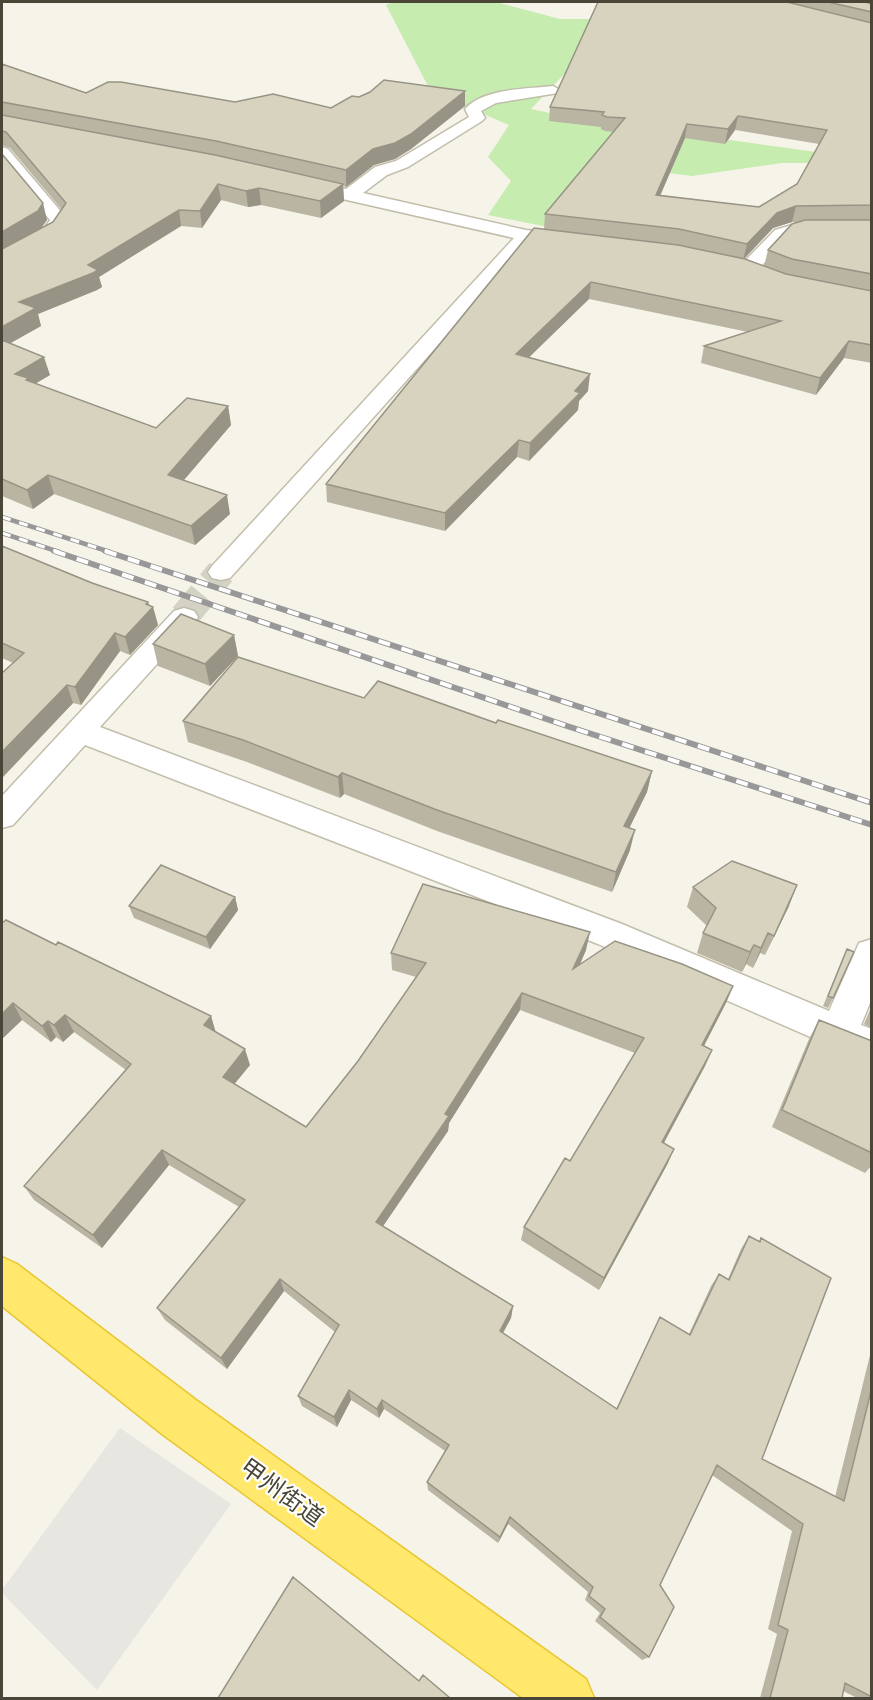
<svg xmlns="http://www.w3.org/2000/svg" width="873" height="1700" viewBox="0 0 873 1700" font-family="Raleway,'Noto Sans JP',sans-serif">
  <rect width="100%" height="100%" fill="#f6f4e9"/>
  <path fill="#c6ecb0" d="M 392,2 L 496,2 L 560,19 L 652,19 L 571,67 L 531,109 L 573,118 L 816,152 L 827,163 L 782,163 L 692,176 L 627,168 L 563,230 L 488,215 L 511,181 L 488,157 L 509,125 L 431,92 L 386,5 Z"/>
  <path fill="#e7e6e1" d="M 120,1428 L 231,1504 L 97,1690 L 2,1593 L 2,1590 Z"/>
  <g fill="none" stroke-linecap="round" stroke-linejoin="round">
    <path stroke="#d4d1c5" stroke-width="29" stroke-dasharray="29 14" stroke-linecap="butt" d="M 184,617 L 221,572"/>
    <g stroke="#c2beab" stroke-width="3">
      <path id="minor" d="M 553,86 L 560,90 L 558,93 L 496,103 L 481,111 L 485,118 L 482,121 L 408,167 L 387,175 L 363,193 L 526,230 L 572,235 L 581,240 L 578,244 L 531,241 L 230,578 L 221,580 L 212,578 L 208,572 L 212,566 L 514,238 L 294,188 L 292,184 L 294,180 L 300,179 L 346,189 L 375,167 L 396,161 L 469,117 L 465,109 C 483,88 527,89 553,86 Z
        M 2,147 L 8,149 L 68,220 L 56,237 L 2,268 L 2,254 L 44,229 L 50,220 L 2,162 Z
        M 799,223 L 872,223 L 872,233 L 801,233 L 787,238 L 755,273 L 741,273 L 739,269 L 741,265 L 775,230 Z
        M 184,608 L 194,611 L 198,617 L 194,623 L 100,727 L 622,924 L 829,1011 L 859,943 L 872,939 L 872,998 L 861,1025 L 872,1029 L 872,1064 L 598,944 L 85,745 L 13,825 L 2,828 L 2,796 L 174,611 Z"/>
    </g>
    <g stroke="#e9c630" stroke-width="3">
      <path id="highway" d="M 2,1257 L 17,1264 L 196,1400 L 586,1679 L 594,1698 L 523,1698 L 162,1434 L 2,1306 Z"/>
    </g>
    <use href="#minor" fill="#fff" fill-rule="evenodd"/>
    <use href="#highway" fill="#ffe86b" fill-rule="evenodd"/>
    <g stroke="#989898" stroke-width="4.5">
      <path id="rail-far1" d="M 2,517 L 110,552
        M 2,533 L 59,552"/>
    </g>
    <g stroke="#989898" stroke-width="6">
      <path id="rail" d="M 54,551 L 567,726 L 872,825
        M 105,551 L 872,803"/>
    </g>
    <use href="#rail-far1" stroke="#fff" stroke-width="3" stroke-dasharray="9" stroke-linecap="butt"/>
    <use href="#rail" stroke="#fff" stroke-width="4" stroke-dasharray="12" stroke-linecap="butt"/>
  </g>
  <path fill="#bab5a3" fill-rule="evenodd" d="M 598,2 L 865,2 L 872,4 L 872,363 L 844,358 L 816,395 L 701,363 L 704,346 L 748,332 L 589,299 L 528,358 L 588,391 L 579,401 L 578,410 L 529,461 L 517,457 L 445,531 L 327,502 L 326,484 L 544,229 L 545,214 L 614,132 L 605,131 L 601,129 L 601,127 L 549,121 L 550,107 ZM 735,130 L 819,144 L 797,184 L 759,207 L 660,195 L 685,138 L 725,144 ZM 792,222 L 799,222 L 768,250 L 764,266 L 744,259 L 773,228 Z
    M 2,64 L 86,93 L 235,102 L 331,108 L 359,97 L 465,91 L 465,106 L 411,149 L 395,159 L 374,165 L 346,187 L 343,186 L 344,201 L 321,218 L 261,205 L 248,207 L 221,200 L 202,228 L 181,226 L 99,277 L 102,287 L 97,290 L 38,314 L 41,326 L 10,343 L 50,375 L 35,384 L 156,428 L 228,406 L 231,425 L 183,481 L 230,514 L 195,545 L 54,494 L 33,509 L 2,496 L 2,154 L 47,220 L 42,227 L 53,222 L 62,210 L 10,148 L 2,145 Z
    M 2,546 L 153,607 L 158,625 L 130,655 L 120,651 L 81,705 L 73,703 L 2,778 L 2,673 L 13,663 L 2,658 Z
    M 234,635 L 238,656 L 210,686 L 158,666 L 153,644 Z
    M 364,698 L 496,723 L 652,771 L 647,792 L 629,828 L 630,850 L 612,892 L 437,831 L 344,794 L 340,798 L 247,762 L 188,742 L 183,721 Z
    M 693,887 L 789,906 L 765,955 L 760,953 L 753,968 L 746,964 L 742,972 L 697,953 L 703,933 L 707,926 L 687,907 Z
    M 235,897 L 238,910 L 210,949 L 134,918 L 129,906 Z
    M 2,923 L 56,945 L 211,1016 L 215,1031 L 250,1065 L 234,1084 L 306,1127 L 358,1061 L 416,977 L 392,970 L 391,953 L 586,950 L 580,965 L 733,986 L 726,1003 L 704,1046 L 712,1050 L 705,1066 L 664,1143 L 668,1163 L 599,1290 L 521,1240 L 524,1227 L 570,1161 L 635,1053 L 520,1010 L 449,1123 L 448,1131 L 383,1226 L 513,1306 L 511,1318 L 503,1333 L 616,1409 L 660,1317 L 689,1334 L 711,1286 L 719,1274 L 728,1279 L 741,1249 L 749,1236 L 759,1241 L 761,1238 L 762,1459 L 835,1497 L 872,1347 L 872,1698 L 857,1698 L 843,1691 L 842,1698 L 760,1698 L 777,1634 L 768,1629 L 792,1531 L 712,1475 L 660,1585 L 649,1657 L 642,1660 L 595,1621 L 600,1613 L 585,1600 L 588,1592 L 508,1524 L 498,1543 L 428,1490 L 427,1482 L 445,1451 L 384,1409 L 379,1418 L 351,1400 L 337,1427 L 302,1406 L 298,1396 L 335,1332 L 284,1291 L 227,1369 L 165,1320 L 157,1308 L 239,1207 L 169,1165 L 102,1248 L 34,1200 L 24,1186 L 126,1070 L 74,1032 L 63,1042 L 56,1037 L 51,1042 L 22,1020 L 2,1039 Z
    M 847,949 L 833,998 L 828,1008 L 823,1006 L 842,960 Z
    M 872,1005 L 872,1028 L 864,1024 Z
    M 819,1020 L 872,1041 L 872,1165 L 865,1173 L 772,1127 L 809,1039 Z"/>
  <path fill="#979485" d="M 465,91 L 465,106 L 411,149 L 395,159 L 374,165 L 346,187 L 346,170 L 373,149 Z
    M 738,116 L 735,130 L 725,144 L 728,129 Z
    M 687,124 L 685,138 L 654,210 L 656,195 Z
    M 218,184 L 221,200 L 202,228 L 200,211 Z
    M 343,184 L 344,201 L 321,218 L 320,201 Z
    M 259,188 L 261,205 L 248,207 L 246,191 Z
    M 43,203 L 47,220 L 42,227 L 2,252 L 2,232 Z
    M 796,206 L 792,222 L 773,228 L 743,260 L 747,244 L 777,213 Z
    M 179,210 L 181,226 L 99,277 L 102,287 L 97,290 L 38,314 L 41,326 L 2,348 L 2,327 L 19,302 L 88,265 Z
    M 591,282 L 589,299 L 515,371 L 516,354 Z
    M 849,341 L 844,358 L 816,395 L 820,378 Z
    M 44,357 L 50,375 L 31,386 L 15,374 Z
    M 590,374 L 588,391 L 579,401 L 578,410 L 529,461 L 530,443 L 575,391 Z
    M 228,406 L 231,425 L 172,494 L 168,475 Z
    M 519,440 L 517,457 L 445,531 L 445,513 Z
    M 48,475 L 54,494 L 33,509 L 27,490 Z
    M 227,495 L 230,514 L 195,545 L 191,526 Z
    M 148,602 L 151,610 L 153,607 L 158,625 L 130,655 L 125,637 L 146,604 Z
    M 115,633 L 120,651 L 81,705 L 75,687 Z
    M 234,635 L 238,656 L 210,686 L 205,664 Z
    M 67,685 L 73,703 L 2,778 L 2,752 Z
    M 652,771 L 647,792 L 620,847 L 624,826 Z
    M 342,773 L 344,794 L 340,798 L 338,777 Z
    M 635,830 L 630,850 L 612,892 L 616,872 Z
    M 797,885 L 789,906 L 765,955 L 774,936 Z
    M 235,897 L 238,910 L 210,949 L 206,937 Z
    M 590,932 L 586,950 L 570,986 L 573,969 Z
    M 768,933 L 760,953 L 753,968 L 761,948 Z
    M 754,945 L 746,964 L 742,972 L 750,952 Z
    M 733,986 L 726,1003 L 696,1061 L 702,1045 Z
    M 522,993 L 520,1010 L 449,1123 L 448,1131 L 377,1235 L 376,1222 Z
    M 13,1003 L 22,1020 L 2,1039 L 2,1014 Z
    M 65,1015 L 74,1032 L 63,1042 L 54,1025 Z
    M 211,1016 L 216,1033 L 204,1025 Z
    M 48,1021 L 56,1037 L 51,1042 L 42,1026 Z
    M 245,1049 L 250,1065 L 228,1092 L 223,1077 Z
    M 712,1050 L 705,1066 L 656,1157 L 662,1142 Z
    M 674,1149 L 668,1163 L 599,1290 L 604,1278 Z
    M 162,1150 L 169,1165 L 102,1248 L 93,1235 Z
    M 280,1279 L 284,1291 L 227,1369 L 221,1358 Z
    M 513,1306 L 511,1318 L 498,1342 L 500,1331 Z
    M 349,1390 L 351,1400 L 337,1427 L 334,1417 Z
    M 382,1400 L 384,1409 L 379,1418 L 377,1409 Z
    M 510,1517 L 508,1524 L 498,1543 L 500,1537 Z"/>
  <path fill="#d8d3be" stroke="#979485" stroke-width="1.5" fill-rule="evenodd" d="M 598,2 L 787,2 L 872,23 L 872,205 L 796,206 L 777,213 L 747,244 L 679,229 L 545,214 L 625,118 L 607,117 L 602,115 L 604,112 L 550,107 ZM 738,116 L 827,130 L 797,184 L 759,207 L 656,195 L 687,124 L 728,129 Z
    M 828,2 L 865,2 L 872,4 L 872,12 Z
    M 2,64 L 86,93 L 108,82 L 121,82 L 235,102 L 273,94 L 331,108 L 352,96 L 359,97 L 370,92 L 384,80 L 465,91 L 411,134 L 395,143 L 373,149 L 346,170 L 216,141 L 2,102 Z
    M 2,115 L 215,155 L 343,184 L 320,201 L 259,188 L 246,191 L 218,184 L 200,211 L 179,210 L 88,265 L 98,270 L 93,273 L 19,302 L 36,308 L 2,327 L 2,249 L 53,222 L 66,203 L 6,132 L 2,131 Z
    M 2,154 L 43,203 L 38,211 L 2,232 Z
    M 805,220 L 872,220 L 872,274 L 792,259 L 768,250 L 792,224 Z
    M 534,228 L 678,245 L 745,259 L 786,274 L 872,291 L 872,345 L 849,341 L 820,378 L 704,346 L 781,321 L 591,282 L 516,354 L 590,374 L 575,391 L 580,393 L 530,443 L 519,440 L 445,513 L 326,484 Z
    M 2,340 L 44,357 L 15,374 L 28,378 L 26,380 L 156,428 L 187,398 L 228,406 L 168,475 L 227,495 L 191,526 L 48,475 L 27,490 L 2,479 Z
    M 2,546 L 92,583 L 148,602 L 146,604 L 153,607 L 125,637 L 115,633 L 75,687 L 67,685 L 2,752 L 2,673 L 24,653 L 2,643 Z
    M 181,614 L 234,635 L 205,664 L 153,644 Z
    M 238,657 L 364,698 L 378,681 L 496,723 L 498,720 L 652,771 L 624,826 L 635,830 L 616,872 L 437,810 L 342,773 L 338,777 L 243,740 L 183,721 Z
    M 732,861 L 797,885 L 774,936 L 768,933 L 761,948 L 754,945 L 750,952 L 703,933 L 716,908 L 693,887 Z
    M 161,865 L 235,897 L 206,937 L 129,906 Z
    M 423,884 L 590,932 L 573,969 L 615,941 L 682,964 L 733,986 L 702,1045 L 712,1050 L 662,1142 L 674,1149 L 604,1278 L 524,1227 L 565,1158 L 570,1161 L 644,1038 L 522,993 L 445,1114 L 449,1116 L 376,1222 L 513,1306 L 500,1331 L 617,1409 L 660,1317 L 690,1335 L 719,1274 L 729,1280 L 749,1236 L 760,1242 L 761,1238 L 831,1278 L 762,1459 L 844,1501 L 872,1387 L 872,1697 L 845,1683 L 842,1698 L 770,1698 L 788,1630 L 778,1625 L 803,1524 L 717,1465 L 660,1585 L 674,1607 L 649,1657 L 600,1617 L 605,1609 L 589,1596 L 593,1587 L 510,1517 L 500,1537 L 427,1482 L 449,1445 L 382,1400 L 377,1409 L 349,1390 L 334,1417 L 298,1396 L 339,1325 L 280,1279 L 221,1358 L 157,1308 L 245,1200 L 162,1150 L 93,1235 L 24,1186 L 131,1064 L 65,1015 L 54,1025 L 48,1021 L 42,1026 L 13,1003 L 2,1014 L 2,923 L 6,920 L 56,945 L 58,942 L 211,1016 L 204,1025 L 245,1049 L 223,1077 L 306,1127 L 358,1061 L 426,963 L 391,953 Z
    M 847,949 L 854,952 L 833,998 L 828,996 Z
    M 819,1020 L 872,1041 L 872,1153 L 782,1110 Z
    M 293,1577 L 419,1681 L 423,1675 L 450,1698 L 218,1698 Z"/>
  <g text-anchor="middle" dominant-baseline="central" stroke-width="4.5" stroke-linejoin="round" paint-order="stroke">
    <g font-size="24" fill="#4a4637" stroke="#fff">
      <text transform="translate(282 1492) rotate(36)">甲州街道</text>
    </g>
  </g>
  <rect width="873" height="1700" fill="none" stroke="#4a4637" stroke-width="6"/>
</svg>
